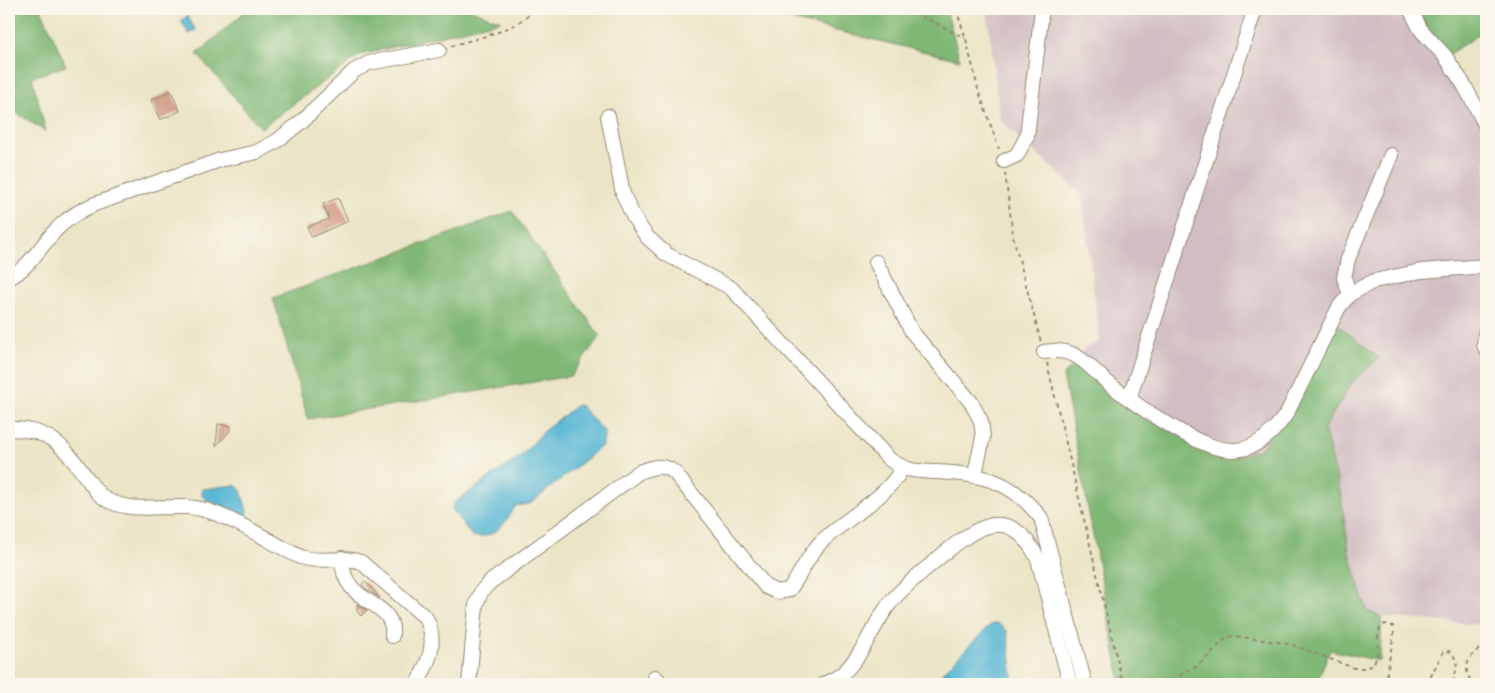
<svg xmlns="http://www.w3.org/2000/svg" width="1495" height="693" viewBox="0 0 1495 693" font-family="'IM FELL English',serif">
  <rect width="100%" height="100%" fill="#fbf7ec"/>
  <filter id="ink" filterUnits="userSpaceOnUse"><feTurbulence type="fractalNoise" baseFrequency=".02" numOctaves="2"/><feDisplacementMap in="SourceGraphic" scale="10" xChannelSelector="R" yChannelSelector="G"/><feConvolveMatrix kernelMatrix="1 2 1 2 8 2 1 2 1" color-interpolation-filters="sRGB"/></filter>
  <filter id="wash" filterUnits="userSpaceOnUse"><feTurbulence type="fractalNoise" baseFrequency=".0096" numOctaves="4" result="noise"/><feDisplacementMap in="SourceGraphic" scale="20" xChannelSelector="R" yChannelSelector="G"/><feGaussianBlur stdDeviation="1.12" result="paint"/><feColorMatrix in="noise" values="0 0 0 0 0 0 0 0 0 0 0 0 0 0 0 0 0 1.4 0 .05"/><feComposite in="paint" operator="in"/></filter>
  <g filter="url(#wash)">
    <rect width="100%" height="100%" fill="#ebe5c7"/>
    <path fill="#d2bec2" d="M 987,9 L 1414,9 L 1486,114 L 1486,625 L 1382,617 L 1367,611 L 1349,552 L 1341,496 L 1324,428 L 1353,381 L 1379,358 L 1301,382 L 1261,449 L 1236,457 L 1208,451 L 1162,427 L 1115,398 L 1076,364 L 1084,349 L 1100,341 L 1082,195 L 1000,120 Z"/>
    <path fill="#7fb774" stroke="#5d7049" d="M 9,9 L 41,9 L 66,66 L 32,77 L 46,132 L 9,108 Z
      M 248,9 L 469,9 L 501,21 L 360,55 L 261,128 L 197,54 Z
      M 744,9 L 946,9 L 960,60 Z
      M 1414,9 L 1486,9 L 1486,39 L 1481,33 L 1449,54 L 1423,26 Z
      M 512,211 L 600,336 L 571,376 L 308,419 L 273,298 Z
      M 1334,322 L 1379,358 L 1353,381 L 1324,428 L 1341,496 L 1349,552 L 1367,611 L 1382,617 L 1380,661 L 1330,650 L 1316,684 L 1121,684 L 1063,375 L 1076,364 L 1115,398 L 1162,427 L 1208,451 L 1236,457 L 1261,449 Z"/>
    <path fill="#54b5d3" stroke="#487078" d="M 187,16 L 196,30 L 189,34 L 181,21 Z
      M 577,405 L 581,406 L 605,433 L 602,446 L 530,504 L 515,506 C 507,523 492,541 472,536 L 454,512 L 452,508 L 454,503 L 522,455 L 545,430 Z
      M 235,485 L 241,490 L 249,518 L 205,499 L 201,495 L 203,489 Z
      M 997,623 L 1007,631 L 1014,684 L 931,684 L 990,625 Z"/>
    <g id="blocks">
      <path fill="#d19d86" d="M 171,91 L 180,111 L 160,120 L 151,100 Z
        M 338,198 L 348,221 L 312,237 L 307,227 L 329,219 L 323,204 Z
        M 218,424 L 230,426 L 230,431 L 216,446 Z
        M 364,582 L 368,584 L 380,598 L 365,588 L 362,585 Z
        M 357,604 L 367,610 L 361,616 L 357,611 Z"/>
    </g>
  </g>
  <g filter="url(#ink)">
    <use href="#blocks" fill-opacity="0" stroke="#938872" stroke-width="1"/>
    <g fill="none" stroke-linecap="round" stroke-linejoin="round">
      <g stroke="#938872" stroke-width="16">
        <path id="minor" d="M 1410,9 L 1421,30 L 1445,56 L 1464,85 L 1486,126
          M 608,116 L 623,194 L 634,218 L 647,237 L 666,254 L 731,288 L 889,459 C 907,472 915,471 936,472 C 983,474 1011,480 1041,518 L 1085,684
          M 1004,161 L 1017,155 L 1027,136 L 1042,9
          M 876,262 L 912,332 L 971,402 L 981,421 L 983,437 L 975,474
          M 9,278 C 31,267 43,241 61,225 C 71,216 83,209 95,204 L 220,160 L 257,152 L 277,141 L 302,121 L 354,71 L 369,63 L 439,50
          M 1350,294 L 1344,278 L 1348,259 L 1391,155
          M 1486,330 L 1484,344 L 1486,350
          M 1044,352 C 1079,346 1087,367 1112,386 C 1132,402 1153,416 1176,429 C 1223,456 1253,463 1287,413 L 1339,307 L 1350,294 L 1374,281 L 1421,271 L 1486,266
          M 1129,399 L 1255,9
          M 9,429 C 53,428 65,449 89,481 C 94,488 99,496 107,500 C 137,516 174,501 205,510 C 234,518 272,543 300,557 C 321,564 341,555 361,562 L 426,618 C 438,642 429,662 417,684
          M 342,558 C 342,608 396,597 392,636
          M 655,677 L 662,684
          M 469,684 L 476,605 L 481,592 L 489,583 L 639,472 C 653,467 663,463 675,473 L 766,587 L 777,592 L 789,590 C 801,575 807,556 821,542 C 848,516 883,501 902,469
          M 824,684 C 830,681 838,678 843,673 C 864,654 873,625 890,603 C 903,587 920,574 935,561 C 972,530 1008,499 1038,559 L 1070,684"/>
      </g>
      <path stroke="#938872" stroke-width="2" stroke-dasharray="4 4" stroke-linecap="butt" d="M 907,9 L 965,38
        M 956,9 L 966,39 L 978,89 L 999,149
        M 451,46 C 480,37 514,32 535,9
        M 1005,173 L 1013,236 L 1041,342
        M 1047,363 L 1123,684
        M 1486,645 C 1471,652 1460,667 1472,682 L 1486,677
        M 1179,684 L 1179,678 L 1183,672 L 1196,667 L 1228,637 L 1235,636 L 1290,644 L 1354,668 L 1366,668 L 1373,664 L 1377,657 L 1378,634 L 1380,628 L 1385,624 L 1393,626 L 1394,633 L 1385,684
        M 1427,684 L 1443,652 L 1449,651 C 1461,661 1456,672 1452,684"/>
      <use href="#minor" stroke="#fff" stroke-width="14"/>
    </g>
  </g>
  <rect width="1495" height="693" fill="none" stroke="#fbf7ec" stroke-width="30"/>
</svg>
